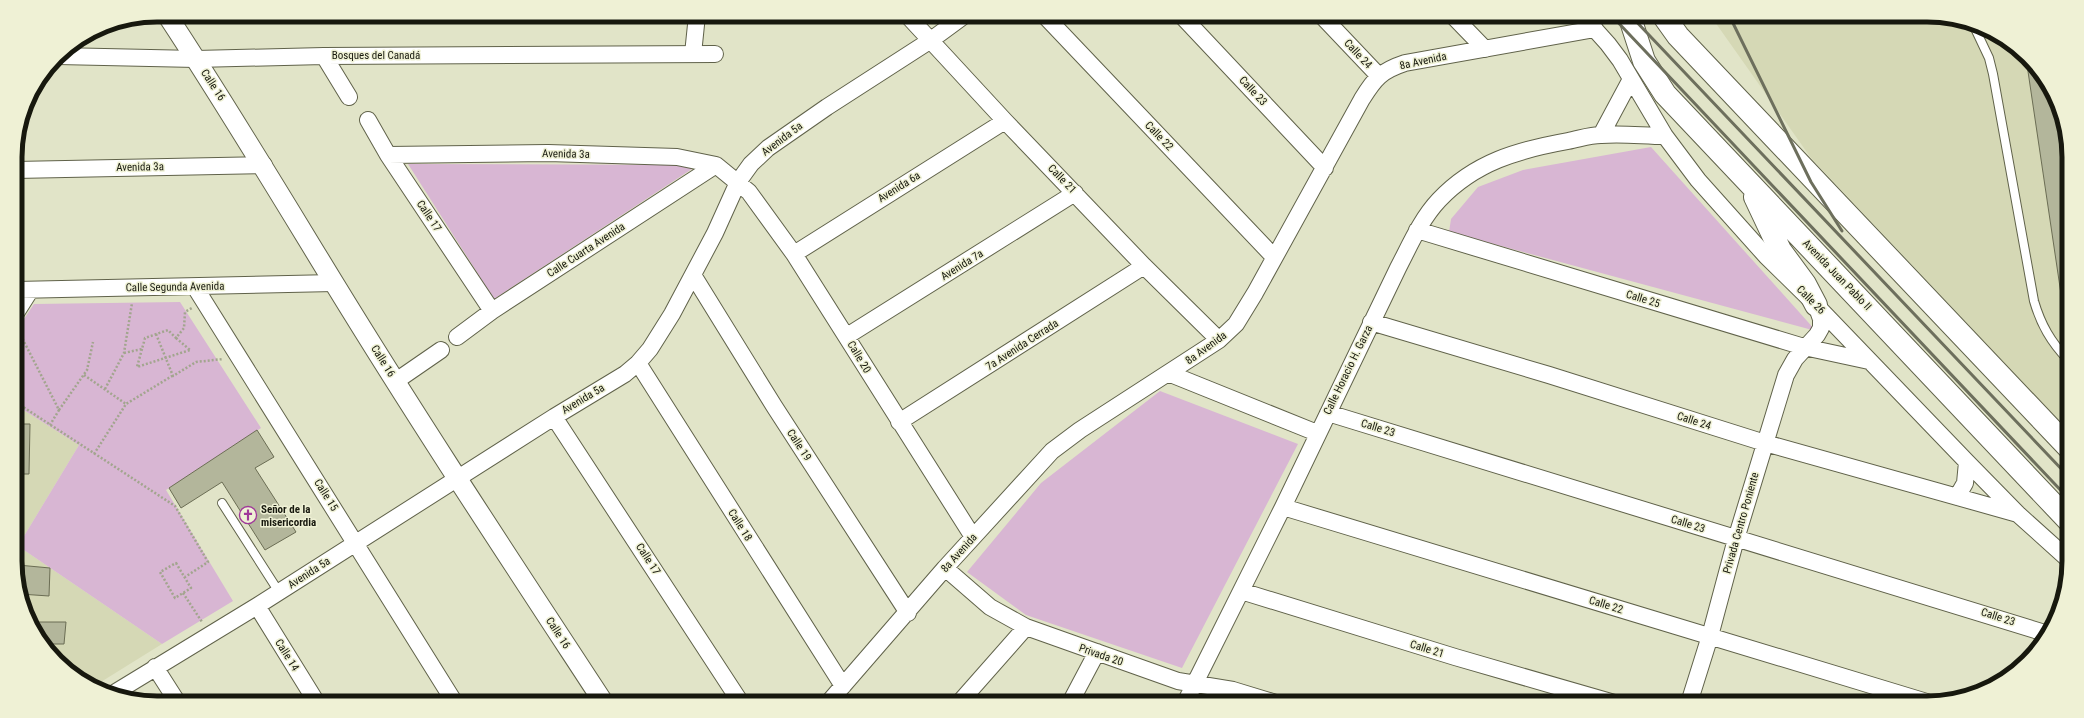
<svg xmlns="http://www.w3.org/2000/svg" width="2084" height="718" viewBox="0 0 2084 718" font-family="'Roboto Condensed',sans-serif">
  <rect width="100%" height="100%" fill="#e1e4c8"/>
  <path fill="#d5d8b5" d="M 1710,15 L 1927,15 L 1973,22 L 2034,63 L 2058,102 L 2068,138 L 2069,431 L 1811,158 Z
    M 17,406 L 79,445 L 18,546 L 162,644 L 96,685 L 50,655 L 18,589 Z"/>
  <path fill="#d8b6d3" d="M 1651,147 L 1816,331 L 1449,232 L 1451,219 L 1478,187 L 1523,170 Z
    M 408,164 L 698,165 L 494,299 Z
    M 180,302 L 261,428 L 166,490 L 233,601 L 162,644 L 18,546 L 79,445 L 17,406 L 16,331 L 34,304 Z
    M 1160,391 L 1298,444 L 1182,668 L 1026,615 L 967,572 L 1041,483 Z"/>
  <path fill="#b3b69b" stroke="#6b6d54" d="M 2026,58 L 2034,63 L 2058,102 L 2068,138 L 2068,294 L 2061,294 Z
    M 17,424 L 30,424 L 29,474 L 17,474 Z
    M 257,430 L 274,457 L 255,468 L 296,532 L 265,550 L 222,482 L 181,508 L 169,488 Z
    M 18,565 L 50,568 L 49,596 L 20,594 L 18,589 Z
    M 34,622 L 66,622 L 64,644 L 45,644 Z"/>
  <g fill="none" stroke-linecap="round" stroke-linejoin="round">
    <g stroke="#60624a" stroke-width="10">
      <path id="service" d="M 1972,22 L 1989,58 L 1993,74 L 2034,301 C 2041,325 2051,342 2068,360
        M 222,503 L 279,592"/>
    </g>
    <g stroke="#60624a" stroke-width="18">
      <path id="minor" d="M 907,15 L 1005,121 L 1144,266 L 1219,340
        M 1044,15 L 1274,257
        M 1181,15 L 1325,168
        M 1321,15 L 1378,75
        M 1452,15 L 1485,49
        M 1582,15 L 1608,44 L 1620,60 L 1665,136 L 1698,180 L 1766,256 L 1816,305 L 1967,462 L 2019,515 L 2069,560
        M 693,54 L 697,15
        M 58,56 L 196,59 L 324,56 L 715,54
        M 324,56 L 349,97
        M 368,120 L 388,155 L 492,311
        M 1601,135 L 1631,79
        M 388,155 L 548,153 L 677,157 L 716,165 L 749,192 L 794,254 L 973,537
        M 15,170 L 264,165
        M 1417,230 L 1804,347 L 1869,361
        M 794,254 L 1005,121
        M 693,275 L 774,406 L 908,613
        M 195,287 L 455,703
        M 16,290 L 334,283
        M 16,313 L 30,291
        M 1371,322 L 1549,375 L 1765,443 L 2018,514
        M 847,336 L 1075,193
        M 457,337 L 492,311 L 716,165
        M 638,363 L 843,686
        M 1168,373 L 1317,433
        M 396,381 L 441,350
        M 1328,413 L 2048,634
        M 554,417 L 741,703
        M 899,422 L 1144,266
        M 1957,497 L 1965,483 L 1967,462
        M 1283,507 L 1930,703
        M 945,568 L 990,607 L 1026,627 L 1178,681 L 1233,690 L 1276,703
        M 1241,591 L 1455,657 L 1614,703
        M 257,606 L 317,703
        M 155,667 L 178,703
        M 111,695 L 257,606 L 554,417 L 625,374 L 638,363 L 650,349 L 672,314 L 715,233 L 738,182 L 751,164 L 768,148 L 827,107 L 931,40 L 965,15
        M 828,703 L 945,568 L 1052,451 L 1080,430 L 1219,340 L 1236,324 L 1255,293 L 1362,99 C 1375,78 1381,71 1405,63 L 1595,29
        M 959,703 L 1026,627
        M 1070,703 L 1097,652
        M 1185,703 L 1283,507 L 1398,268 C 1410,245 1421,219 1439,200 C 1475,162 1518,150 1568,141 C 1579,139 1590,135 1601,135 C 1622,133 1644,136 1665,136
        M 1689,703 L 1710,636 L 1736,539 L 1786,375 L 1795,359 L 1817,335 L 1821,328 L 1821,319 L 1816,305"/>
    </g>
    <g stroke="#60624a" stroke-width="21">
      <path id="tertiary" d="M 167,15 C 225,103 279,193 334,283 C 421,425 513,564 604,703"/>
    </g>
    <g stroke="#60624a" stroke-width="24">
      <path id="secondary" d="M 1629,15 L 1644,61 L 1665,94 L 2069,521
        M 1663,15 L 1678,36 L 2069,448
        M 1755,197 L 1780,250 L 1805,284 L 1816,305"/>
    </g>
    <path stroke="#a2a58e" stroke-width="2.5" stroke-dasharray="2 2" stroke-linecap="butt" d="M 17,328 L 59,410 L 50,425
      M 156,334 L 173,376 L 196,362 L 223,359
      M 176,338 L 190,350
      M 142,349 L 137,367 L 190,350
      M 124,353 L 142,349 L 145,338 L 168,330 L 176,338 L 184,328 L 185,312 L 192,308
      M 84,375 L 126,404
      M 105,389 L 124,353 L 132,303
      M 17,403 L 175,506 L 208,562 L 185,577
      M 59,410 L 87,370 L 93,342
      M 94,454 L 126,404 L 172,376
      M 176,563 L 191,588 L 175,598 L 160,572 Z
      M 183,593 L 202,622"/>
    <use href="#service" stroke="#fff" stroke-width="8"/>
    <use href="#minor" stroke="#fff" stroke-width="16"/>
    <use href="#tertiary" stroke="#fff" stroke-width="19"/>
    <use href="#secondary" stroke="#fff" stroke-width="22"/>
    <path stroke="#6d6f5d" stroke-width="3" d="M 1611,15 L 2069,499
      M 1630,15 L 2069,477
      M 1729,15 L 1811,182 L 1842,231"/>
  </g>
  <defs>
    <g id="church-ring" transform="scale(0.9)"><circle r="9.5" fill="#eff1d5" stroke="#a0389a" stroke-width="1.5"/><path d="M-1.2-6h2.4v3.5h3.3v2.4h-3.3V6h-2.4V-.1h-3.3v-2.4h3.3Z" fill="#a0389a"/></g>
  </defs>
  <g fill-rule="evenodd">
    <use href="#church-ring" x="248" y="515"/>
  </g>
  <g text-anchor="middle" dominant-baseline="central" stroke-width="3" stroke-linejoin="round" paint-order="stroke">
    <g font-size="11" fill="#17180e" stroke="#eff1d5">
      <text transform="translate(1358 54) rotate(47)">Calle 24</text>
      <text x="376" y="55">Bosques del Canadá</text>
      <text transform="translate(1423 61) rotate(-12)">8a Avenida</text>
      <text transform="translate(213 85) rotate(57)">Calle 16</text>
      <text transform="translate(1253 91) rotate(47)">Calle 23</text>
      <text transform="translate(1159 136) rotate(46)">Calle 22</text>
      <text transform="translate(782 139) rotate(-37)">Avenida 5a</text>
      <text transform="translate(566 154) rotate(1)">Avenida 3a</text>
      <text transform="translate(140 167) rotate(-1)">Avenida 3a</text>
      <text transform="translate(1062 179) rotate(46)">Calle 21</text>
      <text transform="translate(899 187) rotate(-32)">Avenida 6a</text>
      <text transform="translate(429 216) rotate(56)">Calle 17</text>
      <text transform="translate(586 250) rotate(-33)">Calle Cuarta Avenida</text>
      <text transform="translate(962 265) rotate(-32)">Avenida 7a</text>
      <text transform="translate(1837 275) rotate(46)">Avenida Juan Pablo II</text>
      <text transform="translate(175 287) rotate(-1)">Calle Segunda Avenida</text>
      <text transform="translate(1643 299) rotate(17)">Calle 25</text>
      <text transform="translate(1811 300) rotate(45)">Calle 26</text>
      <text transform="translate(1022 345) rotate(-33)">7a Avenida Cerrada</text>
      <text transform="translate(1206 348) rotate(-36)">8a Avenida</text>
      <text transform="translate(859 357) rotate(59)">Calle 20</text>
      <text transform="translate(383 361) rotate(58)">Calle 16</text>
      <text transform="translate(1348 370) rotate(-64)">Calle Horacio H. Garza</text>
      <text transform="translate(583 399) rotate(-31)">Avenida 5a</text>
      <text transform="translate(1694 421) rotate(18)">Calle 24</text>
      <text transform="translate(1378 428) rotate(17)">Calle 23</text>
      <text transform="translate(799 445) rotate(57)">Calle 19</text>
      <text transform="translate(326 495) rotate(58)">Calle 15</text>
      <text transform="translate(1741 523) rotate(-74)">Privada Centro Poniente</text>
      <text transform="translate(1688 524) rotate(17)">Calle 23</text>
      <text transform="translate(740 525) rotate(58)">Calle 18</text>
      <text transform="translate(959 553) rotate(-48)">8a Avenida</text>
      <text transform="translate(648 559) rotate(57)">Calle 17</text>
      <text transform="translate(309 573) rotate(-33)">Avenida 5a</text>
      <text transform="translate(1606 605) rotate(17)">Calle 22</text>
      <text transform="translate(1998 617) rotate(18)">Calle 23</text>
      <text transform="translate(558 633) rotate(57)">Calle 16</text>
      <text transform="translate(1427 649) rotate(17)">Calle 21</text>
      <text transform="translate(287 655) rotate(58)">Calle 14</text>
      <text transform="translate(1101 655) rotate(19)">Privada 20</text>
    </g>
    <g font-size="11" font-weight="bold" fill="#17180e" stroke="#eff1d5" text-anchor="start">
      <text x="261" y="509">Señor de la<tspan x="261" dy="13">misericordia</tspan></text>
    </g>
  </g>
  <path d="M0 0H2084V718H0ZM157 22H1927A135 135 0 0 1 2062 157V561A135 135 0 0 1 1927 696H157A135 135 0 0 1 22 561V157A135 135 0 0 1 157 22Z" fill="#eff1d5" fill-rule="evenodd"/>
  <path fill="none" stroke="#17180e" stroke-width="5" d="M157 22H1927A135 135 0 0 1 2062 157V561A135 135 0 0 1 1927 696H157A135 135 0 0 1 22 561V157A135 135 0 0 1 157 22Z"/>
</svg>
